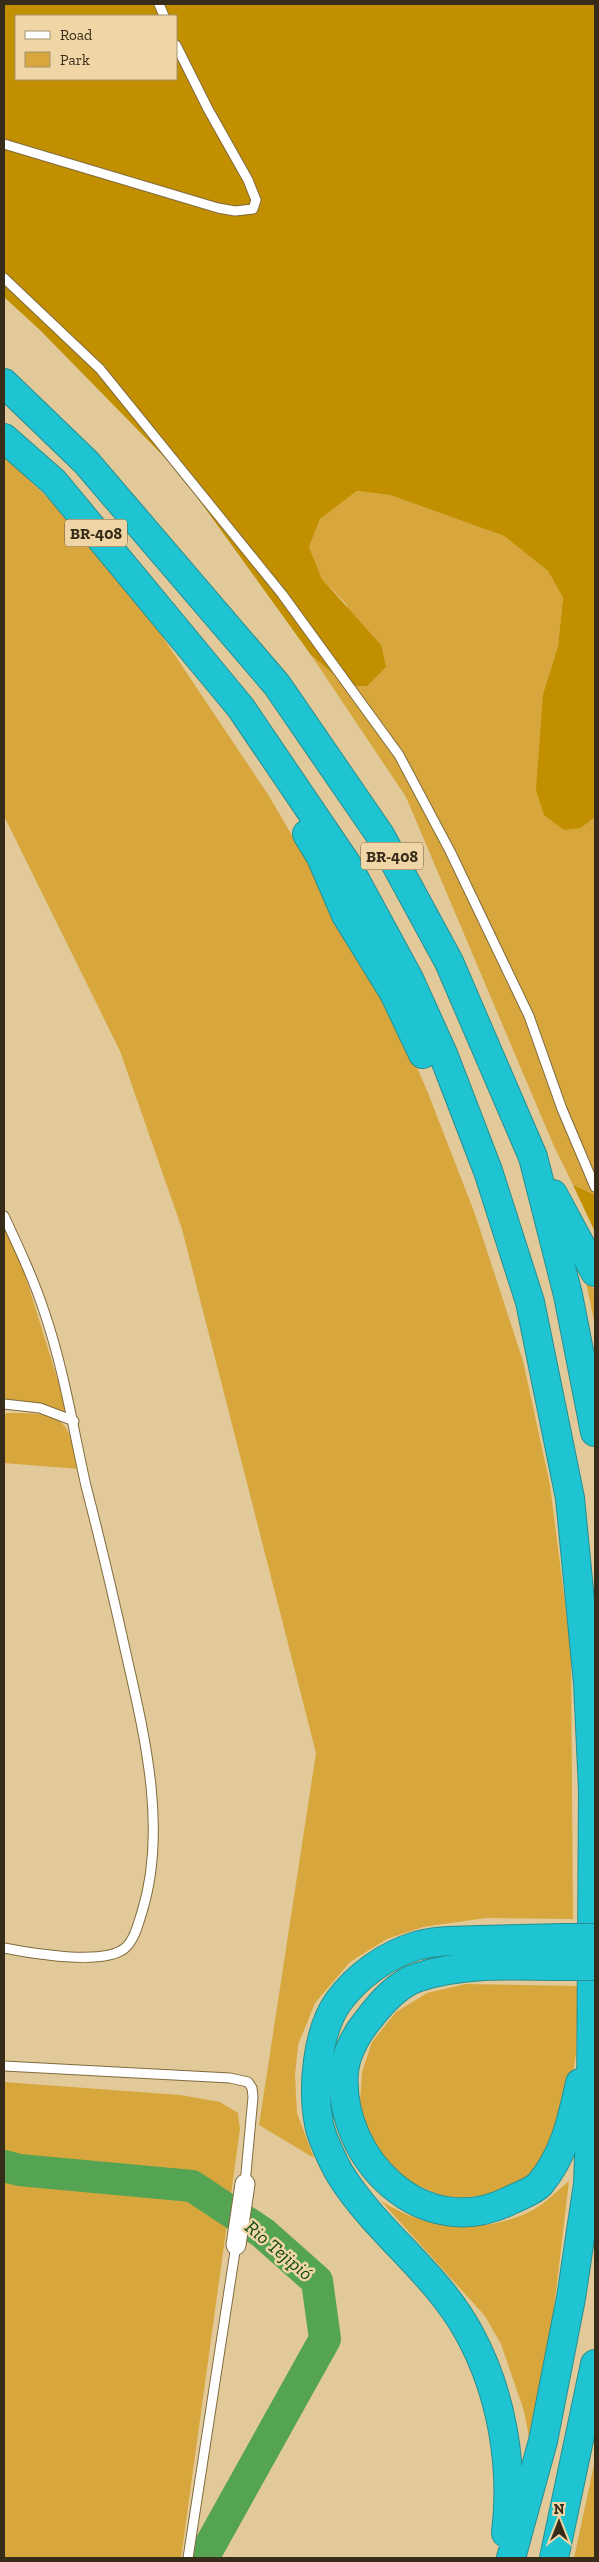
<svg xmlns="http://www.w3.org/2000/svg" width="599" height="2562" viewBox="0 0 599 2562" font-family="'Zilla Slab',serif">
  <rect width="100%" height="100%" fill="#e2c999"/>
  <path fill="#d7a73e" d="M 4,456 L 49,499 L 156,627 L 269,796 L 388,999 L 428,1093 L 475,1214 L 523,1361 L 550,1485 L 571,1650 L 573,1919 L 486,1918 L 423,1927 L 387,1939 L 350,1962 L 315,2003 L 298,2045 L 295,2075 L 297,2113 L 314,2158 L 259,2125 L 316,1753 L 182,1229 L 120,1051 L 4,816 Z
    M 357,491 L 390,495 L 504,536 L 548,571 L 563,598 L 558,646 L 543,694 L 581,828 L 595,817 L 595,1195 L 573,1185 L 553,1144 L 406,797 L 311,655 L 347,686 L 347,605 L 322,579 L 309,547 L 320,519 Z
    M 4,1213 L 17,1234 L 27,1281 L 57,1378 L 74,1421 L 58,1413 L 4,1404 Z
    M 584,1272 L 595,1291 L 595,1326 Z
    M 7,1413 C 61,1413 68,1415 79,1469 L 4,1463 L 4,1415 Z
    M 466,1984 L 578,1986 L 576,2054 L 562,2137 L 538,2173 L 501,2195 L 448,2198 L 407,2181 L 376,2154 L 359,2115 L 362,2072 L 372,2042 L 396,2012 L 427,1993 Z
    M 4,2082 L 180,2095 L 220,2102 L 238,2113 L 240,2129 L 181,2558 L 4,2558 Z
    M 569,2181 L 535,2470 L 524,2411 L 501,2344 L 485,2316 L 381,2201 C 426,2230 485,2235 533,2210 C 546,2203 558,2190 569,2181 Z
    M 595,2460 L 595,2558 L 574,2558 Z"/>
  <path fill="#c28f00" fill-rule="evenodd" d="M 4,4 L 595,4 L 595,817 L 581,828 L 564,830 L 544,815 L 536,790 L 543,694 L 558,646 L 563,598 L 548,571 L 504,536 L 390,495 L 357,491 L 320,519 L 309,547 L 322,579 L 381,645 L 386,667 L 367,686 L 347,686 L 311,655 L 179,472 L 40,330 L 4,297 ZM 16,16 L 176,16 L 176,79 L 16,79 Z
    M 573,1185 L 595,1195 L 595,1232 Z"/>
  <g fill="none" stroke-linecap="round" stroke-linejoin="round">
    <path stroke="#55a453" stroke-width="32" d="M 4,2166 L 19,2170 L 192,2186 L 263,2233 L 317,2281 L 325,2339 L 203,2558"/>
    <g stroke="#816b3e" stroke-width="11">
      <path id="lane" d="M 159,4 L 164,16
        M 4,144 L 218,208 L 235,211 L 253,209 L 256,200 L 248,180 L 208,109 L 176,45
        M 4,278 L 100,369 L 282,594 L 399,755 L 450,851 L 529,1016 L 562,1109 L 595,1187
        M 4,1216 C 19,1248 34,1280 45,1314 C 64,1370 73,1428 86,1486 C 100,1540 113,1595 125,1649 C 144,1733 168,1828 142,1912 C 138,1924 135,1939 125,1948 C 104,1966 30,1953 4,1948
        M 4,1404 L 40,1408 L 74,1421
        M 4,2066 L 230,2078 L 248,2082 L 252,2088 L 253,2097 L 245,2184
        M 188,2558 L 236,2245"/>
    </g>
    <g stroke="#816b3e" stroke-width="21">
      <path id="street" d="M 236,2245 L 245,2184"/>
    </g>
    <g stroke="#268f91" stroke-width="30">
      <path id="highway" d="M 4,383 L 86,462 L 277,685 L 380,835 L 449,962 L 533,1157 L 568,1295 L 595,1432
        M 4,438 L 54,482 L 241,708 L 346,863 L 409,979 L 443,1054 L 488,1171 L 530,1302 L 570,1498 L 588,1683 L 593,1790 L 591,2106 L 588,2184 L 571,2298 L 543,2441 L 511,2558
        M 307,834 L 321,857 L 346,915 L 394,993 L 423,1054
        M 553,1194 L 595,1272
        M 562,1966 C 514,1966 466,1962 419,1977 C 398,1983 381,2003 368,2020 C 357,2033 346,2053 344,2071 C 337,2159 424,2245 511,2200 C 519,2196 534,2191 540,2184 C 565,2154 572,2119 580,2083
        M 506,2533 C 514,2466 502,2393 469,2333 C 436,2272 376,2232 340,2174 C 333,2162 321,2136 319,2124 C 312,2088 317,2032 338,2002 C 357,1976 386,1955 416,1946 C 436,1940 457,1941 478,1940 C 506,1939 534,1939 562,1938
        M 554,2558 L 595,2364"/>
    </g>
    <use href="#lane" stroke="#fff" stroke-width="9"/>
    <use href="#street" stroke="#fff" stroke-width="19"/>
    <use href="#highway" stroke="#1ec4d1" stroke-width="28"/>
    <g stroke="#268f91" stroke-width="30" stroke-linecap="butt">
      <path id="highway-bridge" d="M 562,1938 L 595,1938
        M 562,1966 L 595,1966"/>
    </g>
    <use href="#highway-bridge" stroke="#1ec4d1" stroke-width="28"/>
  </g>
  <g text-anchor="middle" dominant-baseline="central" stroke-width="5" stroke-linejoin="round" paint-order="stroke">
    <g fill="#f0d6a6" stroke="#6e5f43" stroke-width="1">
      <rect x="65" y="519.5" width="62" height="27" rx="4"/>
      <rect x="361" y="842.5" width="62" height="27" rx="4"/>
    </g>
    <g font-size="16" font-weight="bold" fill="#362c19">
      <text x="96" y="533">BR-408</text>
      <text x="392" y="856">BR-408</text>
    </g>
    <g font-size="19" font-style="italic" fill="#0f4710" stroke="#f0d6a6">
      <text transform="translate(279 2250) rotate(40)">Rio Tejipió</text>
    </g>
  </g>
  <rect width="599" height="2562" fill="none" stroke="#362c19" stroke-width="10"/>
  <rect x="15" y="15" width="162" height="65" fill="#f0d6a6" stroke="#a6926e"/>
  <rect x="25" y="31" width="25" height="8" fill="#ffffff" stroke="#a6926e"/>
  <text x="60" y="40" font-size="15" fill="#362c19">Road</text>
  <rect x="25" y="52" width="25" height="15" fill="#d7a73e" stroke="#a6926e"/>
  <text x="60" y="65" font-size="15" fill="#362c19">Park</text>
  <g transform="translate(559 2522)" stroke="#f0d6a6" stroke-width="4" paint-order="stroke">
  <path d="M0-4L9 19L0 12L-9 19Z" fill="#362c19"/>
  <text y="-8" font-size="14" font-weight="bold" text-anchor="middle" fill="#362c19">N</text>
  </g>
</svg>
